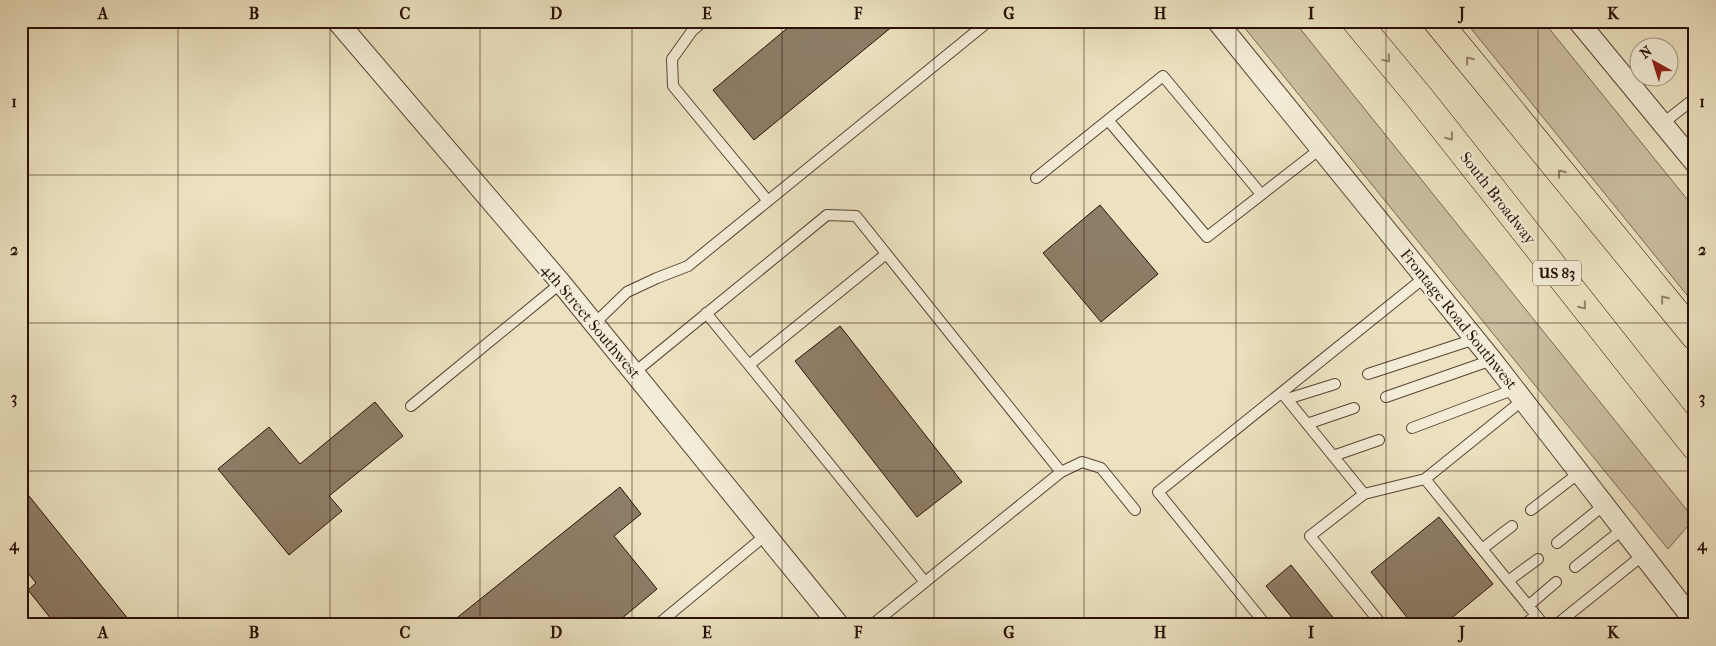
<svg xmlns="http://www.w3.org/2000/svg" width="1716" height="646" viewBox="0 0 1716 646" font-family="'IM FELL French Canon',serif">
  <rect width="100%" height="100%" fill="#ece2c0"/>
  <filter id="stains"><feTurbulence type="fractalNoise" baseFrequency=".004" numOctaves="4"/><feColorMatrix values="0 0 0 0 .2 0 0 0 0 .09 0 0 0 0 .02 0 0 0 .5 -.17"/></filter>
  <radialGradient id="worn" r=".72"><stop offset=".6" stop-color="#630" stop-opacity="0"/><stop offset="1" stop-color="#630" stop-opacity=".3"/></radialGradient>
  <path fill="#cbbea1" stroke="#7a6754" d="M 1239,21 L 1294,21 L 1694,519 L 1668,549 Z
    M 1465,21 L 1543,21 L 1695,209 L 1695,305 Z"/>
  <path fill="#8e7d67" stroke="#291007" d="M 796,21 L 899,21 L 754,140 L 713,90 Z
    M 1100,205 L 1158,274 L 1101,322 L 1043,253 Z
    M 840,326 L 962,482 L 917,517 L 795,361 Z
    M 375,402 L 403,436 L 329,496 L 342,511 L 289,555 L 218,469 L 269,427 L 300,464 Z
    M 21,486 L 133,625 L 56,625 L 28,590 L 36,583 L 21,564 Z
    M 620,487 L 641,514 L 614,536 L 657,589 L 614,625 L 448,625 Z
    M 1439,517 L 1493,584 L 1443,625 L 1413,625 L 1371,572 Z
    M 1291,565 L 1339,625 L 1298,625 L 1266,586 Z"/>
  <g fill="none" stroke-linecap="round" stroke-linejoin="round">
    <g stroke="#5a4435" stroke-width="12">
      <path id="lane" d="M 704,21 L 692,31 L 672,59 L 673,86 L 768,201
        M 1662,124 L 1695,98
        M 1036,178 L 1108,120
        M 1261,194 L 1163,76 L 1108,120 L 1207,237 L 1320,149
        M 886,254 L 749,365 L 925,582
        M 706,313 L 749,365
        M 595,323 L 627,292 L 657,278 L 688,266 L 989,21
        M 635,372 L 827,215 L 856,216 L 1061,472
        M 1368,374 L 1475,339
        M 1282,393 L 1364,494 L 1425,479 L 1523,400
        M 1386,397 L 1492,360
        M 1287,399 L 1335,384
        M 411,406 L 561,283
        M 1307,424 L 1354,408
        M 1412,428 L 1515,389
        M 1333,456 L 1379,440
        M 1425,479 L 1544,625
        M 1364,494 L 1310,536 L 1382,625
        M 1531,510 L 1579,473
        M 1557,543 L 1604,505
        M 1482,549 L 1512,526
        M 1575,567 L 1623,529
        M 1508,581 L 1538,559
        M 1528,606 L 1556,582
        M 657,625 L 767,534
        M 872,625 L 1061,472 L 1082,462 L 1101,468 L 1135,510
        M 1266,625 L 1158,492 L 1425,277
        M 1524,625 L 1536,615
        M 1556,625 L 1643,555"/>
    </g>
    <g stroke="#5a4435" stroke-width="22">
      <path id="street" d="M 337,21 L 561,283 L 839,625
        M 1217,21 L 1492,360 L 1695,622
        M 1578,21 L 1695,163"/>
    </g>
    <g stroke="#291007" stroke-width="29">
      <path id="highway" d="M 1356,21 L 1420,98 L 1695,446
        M 1437,21 L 1695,336"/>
    </g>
    <use href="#lane" stroke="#f3ecd6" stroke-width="10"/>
    <use href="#street" stroke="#f3ecd6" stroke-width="20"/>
    <use href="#highway" stroke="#ece2c0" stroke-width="28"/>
  </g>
  <defs><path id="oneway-chevron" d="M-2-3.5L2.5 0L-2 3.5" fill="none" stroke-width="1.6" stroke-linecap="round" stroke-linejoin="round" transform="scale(1.25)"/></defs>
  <g stroke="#94846d">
    <use href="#oneway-chevron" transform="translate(1387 59) rotate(50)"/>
    <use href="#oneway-chevron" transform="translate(1469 60) rotate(-129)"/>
    <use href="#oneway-chevron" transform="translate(1450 137) rotate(52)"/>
    <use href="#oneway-chevron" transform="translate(1561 173) rotate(-129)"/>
    <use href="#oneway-chevron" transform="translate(1664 299) rotate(-129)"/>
    <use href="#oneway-chevron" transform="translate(1583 306) rotate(51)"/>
  </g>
  <path fill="none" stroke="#291007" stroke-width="1" stroke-opacity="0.55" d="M 178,21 L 178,625M 330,21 L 330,625M 480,21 L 480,625M 632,21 L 632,625M 782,21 L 782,625M 934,21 L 934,625M 1084,21 L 1084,625M 1236,21 L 1236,625M 1386,21 L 1386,625M 1538,21 L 1538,625M 21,175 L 1695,175M 21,323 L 1695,323M 21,471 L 1695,471"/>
  <g text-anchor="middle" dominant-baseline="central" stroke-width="5" stroke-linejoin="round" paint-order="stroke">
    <rect fill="#f3ecd6" stroke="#665245" stroke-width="1" x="1533" y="260.5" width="48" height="25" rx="4"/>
    <g font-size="15" font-weight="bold" fill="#291007">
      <text x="1557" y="273">US 83</text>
    </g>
    <g font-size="16" fill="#291007" stroke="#f3ecd6">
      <text transform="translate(1498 198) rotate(52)">South Broadway</text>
      <text transform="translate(1459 319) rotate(51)">Frontage Road Southwest</text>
      <text transform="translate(591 321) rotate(50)">4th Street Southwest</text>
    </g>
  </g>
  <rect width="1716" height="646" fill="none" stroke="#ece2c0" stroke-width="55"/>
  <g transform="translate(1654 62) rotate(321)"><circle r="24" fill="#f3ecd6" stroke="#a29483"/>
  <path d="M0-4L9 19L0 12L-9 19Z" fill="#8f2418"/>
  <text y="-8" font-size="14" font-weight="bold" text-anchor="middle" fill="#291007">N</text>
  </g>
  <rect x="28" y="28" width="1660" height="590" fill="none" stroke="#291007" stroke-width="2"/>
  <g font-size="16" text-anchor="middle" font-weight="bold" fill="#291007">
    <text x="103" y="19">A</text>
    <text x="254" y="19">B</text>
    <text x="405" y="19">C</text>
    <text x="556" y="19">D</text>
    <text x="707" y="19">E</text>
    <text x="858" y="19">F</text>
    <text x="1009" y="19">G</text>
    <text x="1160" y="19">H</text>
    <text x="1311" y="19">I</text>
    <text x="1462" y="19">J</text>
    <text x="1613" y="19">K</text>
    <text x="14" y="107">1</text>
    <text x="1702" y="107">1</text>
    <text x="14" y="255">2</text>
    <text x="1702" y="255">2</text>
    <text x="14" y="403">3</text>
    <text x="1702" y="403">3</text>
    <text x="14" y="550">4</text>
    <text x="1702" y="550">4</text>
    <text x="103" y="638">A</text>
    <text x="254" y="638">B</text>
    <text x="405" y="638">C</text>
    <text x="556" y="638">D</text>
    <text x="707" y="638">E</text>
    <text x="858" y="638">F</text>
    <text x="1009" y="638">G</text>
    <text x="1160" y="638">H</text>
    <text x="1311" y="638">I</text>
    <text x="1462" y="638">J</text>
    <text x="1613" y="638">K</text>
  </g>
  <rect width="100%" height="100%" filter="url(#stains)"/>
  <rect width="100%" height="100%" fill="url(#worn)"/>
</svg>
